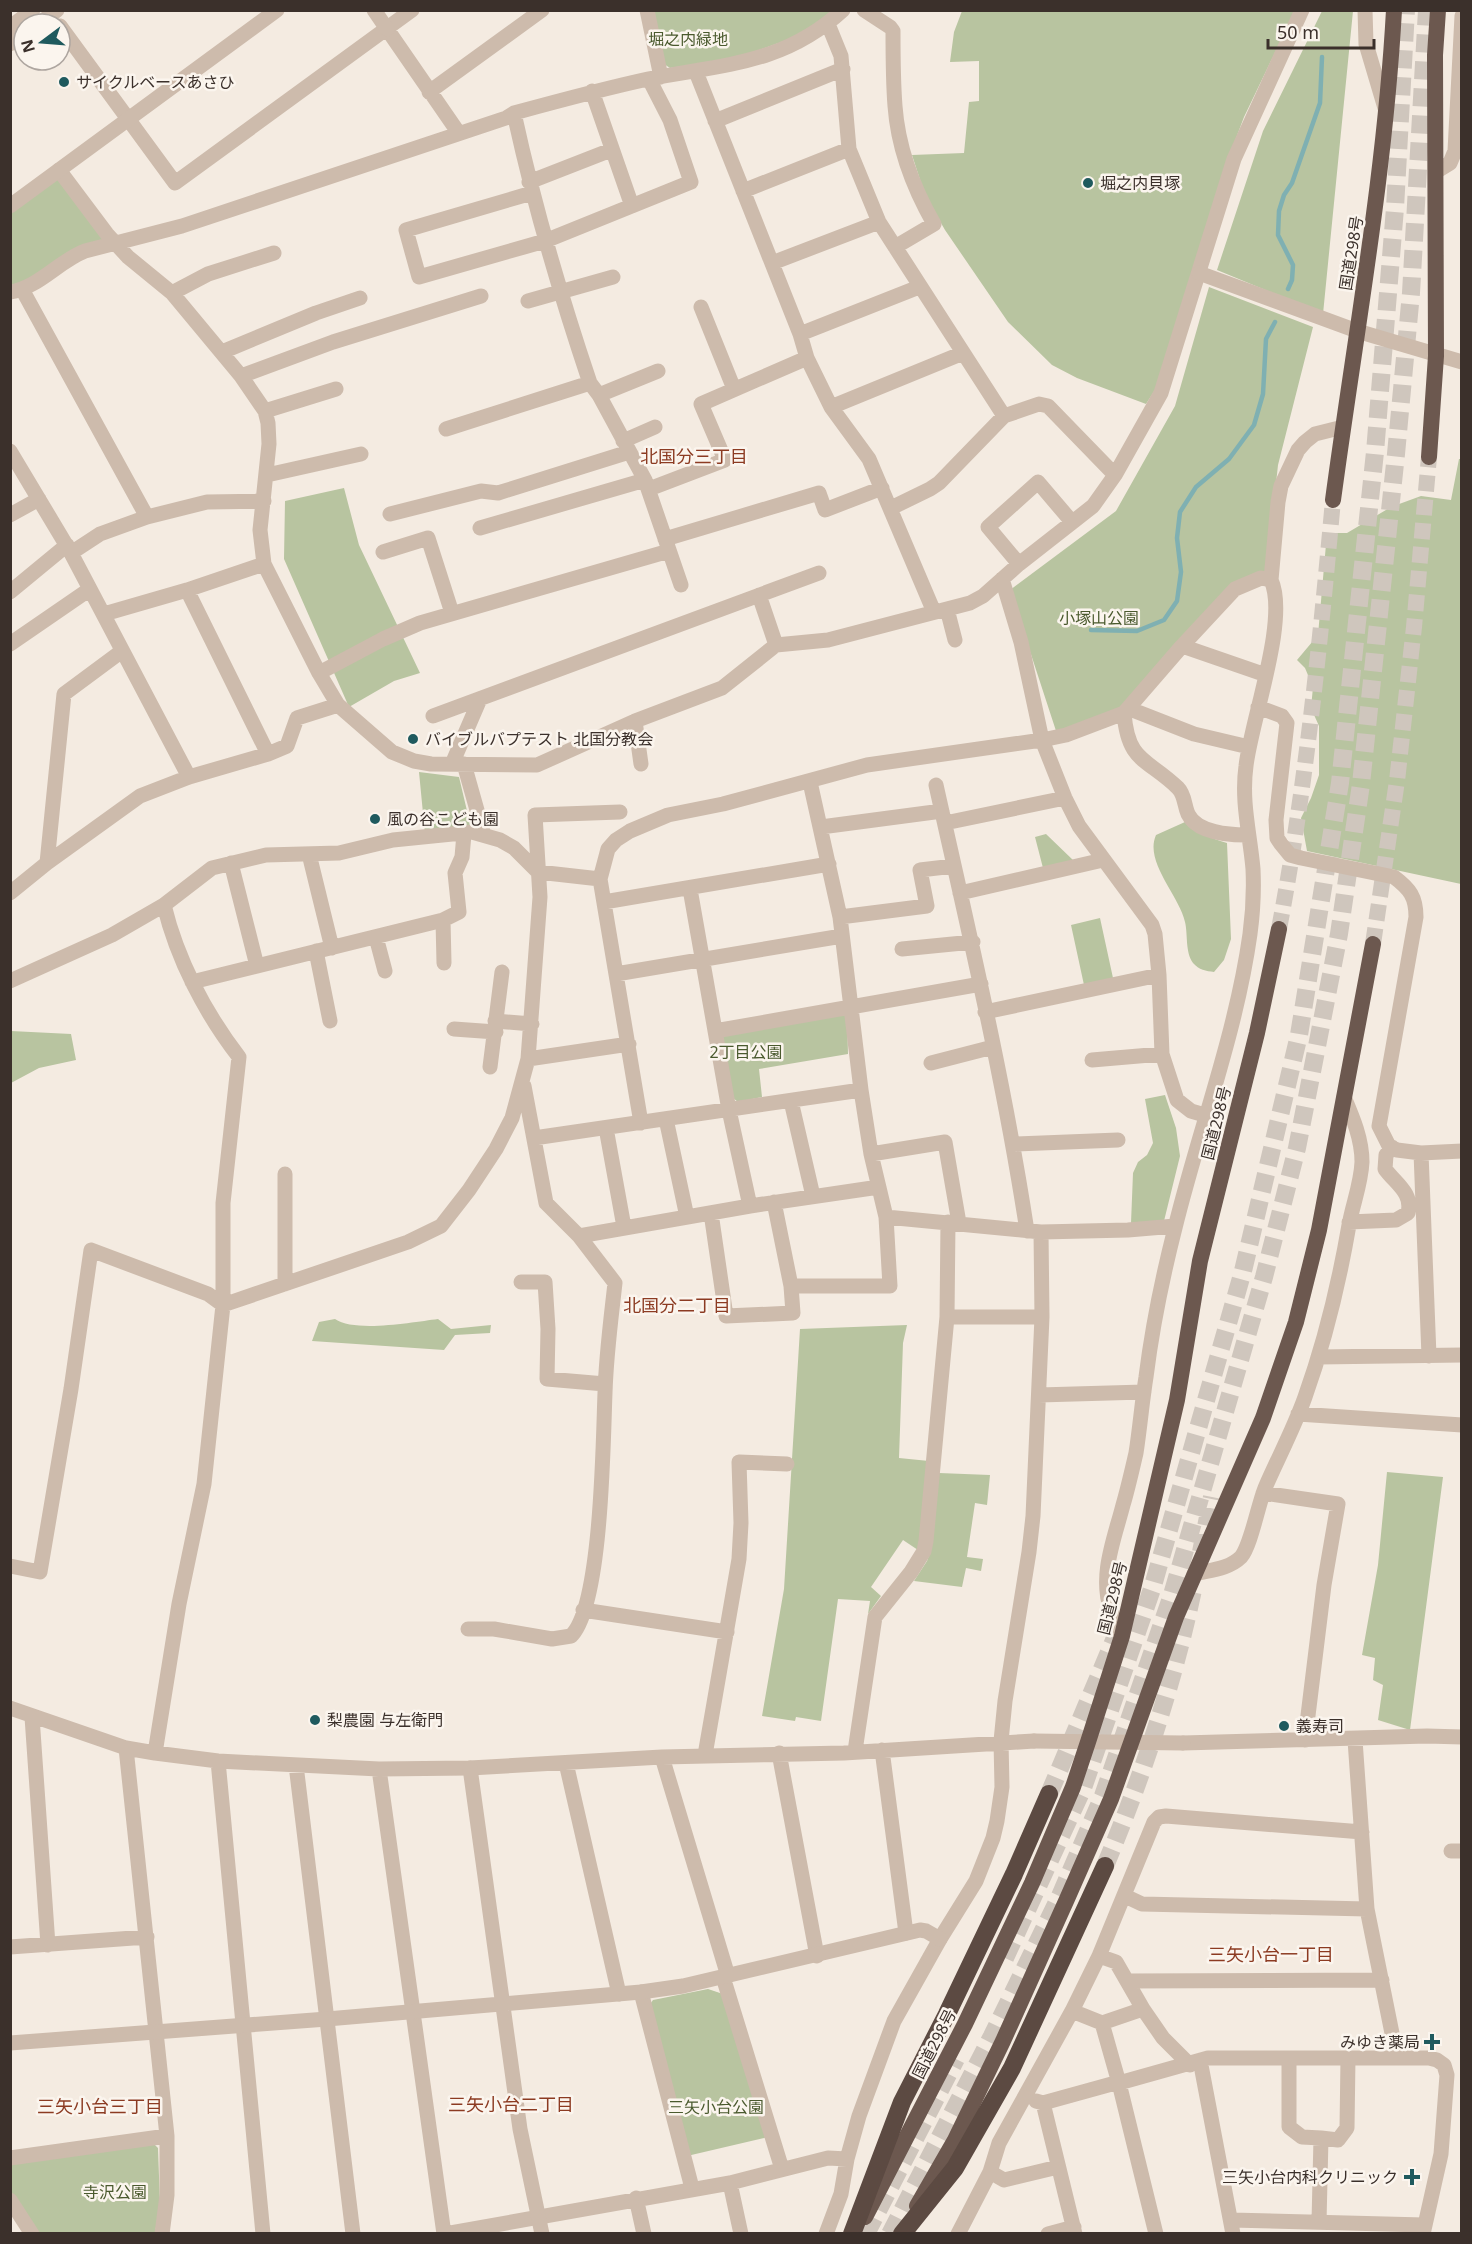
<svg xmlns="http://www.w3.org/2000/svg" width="1472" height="2244" viewBox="0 0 1472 2244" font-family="'Noto Sans','Noto Sans JP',sans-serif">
  <rect width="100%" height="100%" fill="#f4ebe1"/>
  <path fill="#b8c4a0" d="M 656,10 L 835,11 L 804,34 L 731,60 L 670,68 L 664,64 L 653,14 Z
    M 962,11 L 1295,11 L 1244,117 L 1229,157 L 1155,390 L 1146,404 L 1077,378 L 1052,365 L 1008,322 L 945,230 L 925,195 L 912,155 L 964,153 L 969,102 L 979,101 L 979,61 L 950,62 L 954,32 Z
    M 1322,11 L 1353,11 L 1323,314 L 1217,270 L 1263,131 Z
    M 59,170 L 115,242 L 11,292 L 10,206 Z
    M 1209,287 L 1313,327 L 1278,465 L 1266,576 L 1228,589 L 1125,708 L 1058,737 L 1010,590 L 1116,511 L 1175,406 Z
    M 1459,459 L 1461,459 L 1461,884 L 1307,851 L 1301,818 L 1311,798 L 1319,775 L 1319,726 L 1311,708 L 1313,687 L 1305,668 L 1297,660 L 1318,635 L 1327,533 L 1347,533 L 1391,507 L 1421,496 L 1451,500 Z
    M 344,488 L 359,545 L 420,673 L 394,681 L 349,707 L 284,559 L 285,501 Z
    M 419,772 L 459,777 L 472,832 L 425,834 Z
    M 1185,822 C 1194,834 1212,838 1227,843 L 1231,939 L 1224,960 L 1214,972 C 1206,971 1199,970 1193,963 C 1185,952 1188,934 1185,922 C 1179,895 1144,862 1156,835 Z
    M 1046,834 L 1074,861 L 1043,868 L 1035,837 Z
    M 1100,918 L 1113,978 L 1084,985 L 1071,925 Z
    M 847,1012 L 848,1054 L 759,1069 L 762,1097 L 738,1102 L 733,1098 L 722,1034 Z
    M 11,1031 L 71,1034 L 76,1060 L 39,1068 L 11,1083 Z
    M 1165,1095 L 1176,1128 L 1180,1156 L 1164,1221 L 1131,1223 L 1133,1173 L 1138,1162 L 1147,1155 L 1153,1143 L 1145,1099 Z
    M 335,1319 C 355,1333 414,1322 438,1319 L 451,1329 L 491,1325 L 490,1333 L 455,1335 L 444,1350 L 312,1341 L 319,1322 Z
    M 907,1325 L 903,1343 L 899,1458 L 929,1461 L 918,1550 L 903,1540 L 871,1587 L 881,1596 L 868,1614 L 870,1601 L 838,1599 L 821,1721 L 796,1717 L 795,1721 L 762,1716 L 784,1589 L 800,1329 Z
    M 1387,1472 L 1443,1477 L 1410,1730 L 1378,1720 L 1383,1685 L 1373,1680 L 1375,1658 L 1362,1655 L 1378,1565 Z
    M 939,1473 L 990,1475 L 987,1505 L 975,1503 L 967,1557 L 983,1559 L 981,1571 L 966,1568 L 962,1587 L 914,1581 L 927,1561 L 930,1553 Z
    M 708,1989 L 723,1994 L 768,2137 L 687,2156 L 648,2007 L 653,2000 Z
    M 153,2143 L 158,2148 L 160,2204 L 155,2233 L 36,2233 L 11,2195 L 10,2164 Z"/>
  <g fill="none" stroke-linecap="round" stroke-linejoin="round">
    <path stroke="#7fb0b2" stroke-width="4.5" d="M 1288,289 L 1292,280 L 1293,265 L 1278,235 L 1279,211 L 1284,195 L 1292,183 L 1320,103 L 1322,57
      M 1091,630 L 1137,631 L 1164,620 L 1177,601 L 1181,572 L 1177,538 L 1180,512 L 1196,487 L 1229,459 L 1254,425 L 1263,394 L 1266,339 L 1275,322"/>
    <path stroke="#cfc6bd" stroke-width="16" stroke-dasharray="16 8" stroke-linecap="butt" d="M 1279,929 C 1306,787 1320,643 1333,500
      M 1373,944 L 1397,781 L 1414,627 L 1429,457"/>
    <path stroke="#cfc6bd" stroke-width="18" stroke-dasharray="18 9" stroke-linecap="butt" d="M 1201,1552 L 1212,1497
      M 1049,1794 L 1115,1638
      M 1105,1866 C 1143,1775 1174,1682 1194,1585
      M 1005,1958 L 1083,1788 L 1152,1589 L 1243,1271 L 1299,1035 L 1340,783 L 1375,452 L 1395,208 L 1406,10
      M 866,2234 L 956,2059
      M 890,2234 L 992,2036 L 1060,1896 L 1103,1796 L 1172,1595 L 1264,1277 L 1297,1148 L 1339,934 L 1361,784 L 1396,454 L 1411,293 L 1427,10"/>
    <path stroke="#cdbbac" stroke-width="15" d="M 647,10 L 661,77
      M 864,10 L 890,27 L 893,31 C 893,56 893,81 895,106 C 898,148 914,189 934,224 L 895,247
      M 1365,10 L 1366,44 L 1385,108
      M 828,24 L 841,56 L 849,149 L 879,222 L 1004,416
      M 60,26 L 175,183 L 412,10
      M 387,29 L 458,132
      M 696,72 L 800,334 L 807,358 L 831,407 L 869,459 L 934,612
      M 592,91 L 632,206
      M 429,92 L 542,10
      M 514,113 C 534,205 560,294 590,383 L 599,395 L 645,480 L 681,585
      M 715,121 L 843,69
      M 59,170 L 107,234 L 128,257 L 172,293 L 241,376 L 265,411 L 268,423 L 269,444 L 260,530 L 264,564 L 319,673 L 338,705 L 392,752 L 414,761 L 431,764 L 537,765 L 635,721 L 722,688 L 776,645 L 828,640 L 970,603 L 983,596 L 1019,564 L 1093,506 L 1115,475 L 1161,393 L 1234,159 L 1302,10
      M 1437,171 L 1450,163 L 1455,151 L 1462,16
      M 529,182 L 611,150
      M 743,191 L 849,149
      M 532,193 L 406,230 L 419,277 L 545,241 L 691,182 L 670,120 L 649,79
      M 772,263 L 879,222
      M 23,291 L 147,517
      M 10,292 C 38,288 59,261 85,251 L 182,226 L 506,118 L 514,113 C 558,101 602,89 648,79 C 723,64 783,65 843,10
      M 172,293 L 208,274 L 274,253
      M 528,301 L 613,277
      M 701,307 L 734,389
      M 800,334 L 919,287
      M 222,352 L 316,313 L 360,298
      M 241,376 L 333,342 L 481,296
      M 599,395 L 658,371
      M 831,407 L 963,353
      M 265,411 L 336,389
      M 446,429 L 590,383
      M 623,441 L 655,427
      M 10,451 L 71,553 L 189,777
      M 267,475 L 361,454
      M 649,489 L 725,460 L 701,404 L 807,358
      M 891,508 L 930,489 L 939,483 L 1004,416 L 1039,404 L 1048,406 L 1115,475
      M 390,514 L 481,491 L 498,493 L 629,452
      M 10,515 L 39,499
      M 480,528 L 645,480
      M 665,539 L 819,493 L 825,510 L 882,488
      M 383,552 L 428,538 L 452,613
      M 71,553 L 100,534 L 147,517 L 207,502 L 264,501
      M 1019,564 L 988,527 L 1038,482 L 1072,522
      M 1002,579 L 1021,642 L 1042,740 L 1065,798 L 1079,826 L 1152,925 L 1155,934 L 1159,975 L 1162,1054 L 1177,1100 L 1191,1111 L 1208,1116
      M 187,590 L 268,754
      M 10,592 L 67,545
      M 759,595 L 776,645
      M 947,609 L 955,640
      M 104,614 L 187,590 L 264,564
      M 10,644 L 90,589
      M 1182,646 L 1266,675
      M 319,673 L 383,639 L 420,623 L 669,551
      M 1258,707 L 1282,716 L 1287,723 L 1276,820 L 1277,838 L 1281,844 L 1290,855 L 1301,858 L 1394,877 C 1410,889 1416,897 1416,917 L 1379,1126 L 1389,1146 L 1397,1150 L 1421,1153 L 1462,1151
      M 1130,709 L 1194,734 L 1249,747
      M 1124,713 C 1128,763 1147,758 1178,788 C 1185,795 1184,805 1188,814 C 1197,833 1230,835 1247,835
      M 433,716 L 819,573
      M 635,721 L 641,764
      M 452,764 L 480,699
      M 464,764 L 484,835
      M 810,782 L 840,917 L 861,1090 L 871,1154 L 886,1217 L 1041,1232 L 1128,1230 L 1175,1226
      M 936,785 C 969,933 1004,1080 1027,1231
      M 945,823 L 1065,798
      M 821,827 L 942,811
      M 309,854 L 332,948
      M 47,863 L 64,694 L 122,651
      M 231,863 L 257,966
      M 690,889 L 729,1110 L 750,1206
      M 10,893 L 47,863 L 140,796 L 189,777 L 268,754 L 287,746 L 297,718 L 338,705
      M 960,893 L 1103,860
      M 604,902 L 829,864
      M 840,917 L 927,906 L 920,870 L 954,866
      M 443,920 L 459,912 L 455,873 L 462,857 L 464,834
      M 376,937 L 385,971
      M 902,949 L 973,942
      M 316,951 L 330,1021
      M 616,974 L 842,936
      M 10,981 L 112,935 L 164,905 L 212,868 L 266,855 L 339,853 L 393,840 L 472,832 L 500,840 L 514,848 L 538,872 L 600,879
      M 192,982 L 443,920 L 444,963
      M 985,1012 L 1159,975
      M 495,1021 L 532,1024
      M 454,1029 L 496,1032
      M 715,1031 L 981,984
      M 528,1059 L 629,1044
      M 1092,1060 L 1162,1054
      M 931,1063 L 993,1047
      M 490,1067 L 502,972
      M 791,1101 L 813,1196
      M 666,1119 L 687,1217
      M 641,1123 L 600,879 L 608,849 L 616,840 L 630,831 L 668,815 L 723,804 L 867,765 L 1042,740 L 1066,735 L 1124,713 L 1182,646 L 1235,589 L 1261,578 L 1271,580
      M 606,1128 L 624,1227
      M 534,1138 L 861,1090
      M 1014,1144 L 1118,1140
      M 1421,1153 L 1429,1356
      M 871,1154 L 945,1142 L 959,1223
      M 285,1174 L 285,1284
      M 711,1213 L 726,1316 L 793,1313 L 791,1286 L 774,1202
      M 1349,1222 L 1396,1220 L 1408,1213 C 1413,1193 1396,1184 1385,1169 L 1386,1155 L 1392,1147
      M 579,1236 L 750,1206 L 879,1187
      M 521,1282 L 545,1282 L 548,1329 L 547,1379 L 605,1384
      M 791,1286 L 890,1286 L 886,1217
      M 223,1305 L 408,1242 L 441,1226 L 469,1190 L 496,1149 L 512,1118 L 528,1059 L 540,897 L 535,815 L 620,812
      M 947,1317 L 1042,1317
      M 1318,1357 L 1462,1355
      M 1039,1395 L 1144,1392
      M 1298,1414 L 1462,1425
      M 1263,1493 L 1338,1504 L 1324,1585 L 1305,1740
      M 10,1566 L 40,1572 L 71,1389 L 91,1250 L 208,1294 L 223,1305
      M 1194,1574 C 1210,1570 1229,1569 1241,1557 C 1251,1545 1258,1505 1265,1488 C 1278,1458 1294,1428 1305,1397 C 1325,1341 1339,1283 1349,1225 C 1353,1203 1361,1184 1362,1162 C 1362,1139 1353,1118 1344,1097
      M 583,1610 L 727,1632
      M 468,1629 L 494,1629 L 552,1639 L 571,1636 C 602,1606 603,1441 605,1393 C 606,1356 611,1319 615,1283 L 579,1236 L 546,1203 L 524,1086
      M 1122,1636 C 1118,1628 1114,1620 1111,1611 C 1099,1575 1114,1540 1123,1505 C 1128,1488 1132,1470 1136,1453 C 1140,1427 1142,1402 1146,1377 C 1152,1329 1163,1275 1175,1228 C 1199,1130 1236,1034 1250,934 C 1253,912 1254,890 1253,869 C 1250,834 1241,802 1246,766 C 1251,721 1289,619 1271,580 L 1278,502 L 1281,486 L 1298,450 L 1305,442 L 1315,434 L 1343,427
      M 10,1708 L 126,1748 L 155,1753 L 218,1761 L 379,1769 L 470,1768 L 662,1757 L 844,1753 L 1034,1741
      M 32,1717 L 48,1945
      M 1355,1740 L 1367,1909 L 1397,2058
      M 1183,1743 L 1427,1736 L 1462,1737
      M 126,1748 L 167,2136 L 167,2195 L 162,2234
      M 882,1750 L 906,1933
      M 855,1751 L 875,1617 L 911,1572 L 924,1551 L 926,1541 L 947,1317 L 948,1222
      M 155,1753 L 179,1604 L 204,1484 L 223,1305 L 223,1203 L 239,1057 C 205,1013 177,959 164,905
      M 779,1753 L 817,1956
      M 705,1755 L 739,1559 L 741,1523 L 739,1462 L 787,1464
      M 662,1757 L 728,1976
      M 218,1761 L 263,2234
      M 566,1763 L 619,1994
      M 296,1765 L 353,2234
      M 379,1769 L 444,2234
      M 1451,1851 L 1462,1851
      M 1125,1896 L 1142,1904 L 1367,1909
      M 10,1947 L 147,1937
      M 1099,1956 L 1116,1962 L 1143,2009
      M 723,1977 L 782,2169
      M 1127,1981 L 1382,1980
      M 641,1992 L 692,2188
      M 1072,2011 L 1102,2023 L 1143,2009 L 1163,2038 L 1190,2065
      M 1102,2023 L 1119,2083 L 1156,2234
      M 1289,2059 L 1289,2127 L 1302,2137 L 1321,2138
      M 1200,2060 L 1233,2234
      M 1119,2083 L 1208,2058 L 1429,2058 L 1437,2060 L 1444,2065 L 1447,2075 L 1441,2154 L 1423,2234
      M 1036,2101 L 1043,2103 L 1119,2082
      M 1043,2103 L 1075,2234
      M 10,2158 L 167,2136
      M 990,2172 L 1004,2180 L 1058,2167
      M 730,2183 L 741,2234
      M 636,2198 L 644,2234
      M 10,2200 L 32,2234
      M 1231,2220 L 1424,2225
      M 1319,2222 L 1321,2138 L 1338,2140 L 1347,2128 L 1348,2058
      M 445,2234 L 730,2183 L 828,2158 L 847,2159
      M 826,2234 L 841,2194 L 847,2159 L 859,2116 L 894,2021 L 940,1939 L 976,1881 L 993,1838 L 997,1821 L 1002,1787 L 1001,1741 L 1005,1701 L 1029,1552 L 1033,1516 L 1042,1317 L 1041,1232
      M 958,2234 L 990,2172 L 999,2143 L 1072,2011 L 1099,1956 L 1154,1822 L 1159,1817 L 1166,1816 L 1362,1832
      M 1048,2234 L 1074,2227"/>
    <path stroke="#cdbbac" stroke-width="15" d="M 374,10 L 387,29
      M 39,24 L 57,10
      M 10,27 L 33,10
      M 10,44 L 24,34
      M 10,206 L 277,10
      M 1199,273 L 1357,331 L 1462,362
      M 1034,1741 L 1183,1743
      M 470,1768 L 520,2129 L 542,2234
      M 10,2043 L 327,2019 L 641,1992 L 683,1986 L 920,1930 L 926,1931 L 940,1939"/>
    <path stroke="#6c584f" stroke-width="16" d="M 1429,457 L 1436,356 L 1435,55 L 1438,10
      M 1333,500 C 1355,336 1385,175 1394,10
      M 917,2206 L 955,2140 L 1003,2041 L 1067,1899 L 1111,1799 L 1176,1617 L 1263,1418 L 1296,1322 L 1319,1230 L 1373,944
      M 865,2217 L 965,2024 L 1032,1883 L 1073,1787 L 1088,1742 L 1122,1636 L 1177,1400 L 1200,1261 L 1257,1033 L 1279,929"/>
    <path stroke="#5c4a42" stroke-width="18" d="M 852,2234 L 902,2102 L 947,2014 L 1014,1874 L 1049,1794
      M 902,2234 L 955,2168 L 1012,2068 L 1105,1866"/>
  </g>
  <g fill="#1f5a5e" stroke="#fbf5ee" stroke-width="2">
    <circle cx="64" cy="82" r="6"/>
    <circle cx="1088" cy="183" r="6"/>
    <circle cx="413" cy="739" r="6"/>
    <circle cx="375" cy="819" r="6"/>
    <circle cx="315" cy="1720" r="6"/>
    <circle cx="1284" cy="1726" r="6"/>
    <path d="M1429 2033h6v6h6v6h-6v6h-6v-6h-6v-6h6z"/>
    <path d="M1409 2168h6v6h6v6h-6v6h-6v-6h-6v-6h6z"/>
  </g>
  <g text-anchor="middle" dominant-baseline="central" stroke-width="5" stroke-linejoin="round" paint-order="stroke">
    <g font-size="16" fill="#4a5a2e" stroke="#fbf5ee">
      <text x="688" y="39">堀之内緑地</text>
      <text x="1099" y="618">小塚山公園</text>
      <text x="746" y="1052">2丁目公園</text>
      <text x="716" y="2107">三矢小台公園</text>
      <text x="115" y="2192">寺沢公園</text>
    </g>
    <g font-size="16" fill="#3b302b" stroke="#fbf5ee" text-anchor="start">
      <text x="76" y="82">サイクルベースあさひ</text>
      <text x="1100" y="183">堀之内貝塚</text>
      <text x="425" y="739">バイブルバプテスト 北国分教会</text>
      <text x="387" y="819">風の谷こども園</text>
      <text x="327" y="1720">梨農園 与左衛門</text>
      <text x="1296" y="1726">義寿司</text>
      <text x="1420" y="2042" text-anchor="end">みゆき薬局</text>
      <text x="1398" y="2177" text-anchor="end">三矢小台内科クリニック</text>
    </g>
    <g font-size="16" fill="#3b302b" stroke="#fbf5ee">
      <text transform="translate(1351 253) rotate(-81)">国道298号</text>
      <text transform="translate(1216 1123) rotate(-76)">国道298号</text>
      <text transform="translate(1112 1598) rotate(-76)">国道298号</text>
      <text transform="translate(934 2044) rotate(-63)">国道298号</text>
    </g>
    <g font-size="18" fill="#8c3b22" stroke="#fbf5ee">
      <text x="694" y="456">北国分三丁目</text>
      <text x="677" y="1305">北国分二丁目</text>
      <text x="1271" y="1954">三矢小台一丁目</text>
      <text x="511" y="2104">三矢小台二丁目</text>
      <text x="100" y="2106">三矢小台三丁目</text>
    </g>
  </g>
  <rect width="1472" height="2244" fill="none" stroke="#3b302b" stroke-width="24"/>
  <g transform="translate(42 42) rotate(254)"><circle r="28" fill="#fbf5ee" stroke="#aea6a0" stroke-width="1.5"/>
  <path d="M0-4.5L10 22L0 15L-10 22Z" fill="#1f5a5e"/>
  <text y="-9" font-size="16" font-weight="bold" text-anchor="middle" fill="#3b302b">N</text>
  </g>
  <path d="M1268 39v9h106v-9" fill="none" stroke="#3b302b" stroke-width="3"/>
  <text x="1277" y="39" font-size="18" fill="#3b302b" stroke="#fbf5ee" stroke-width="4.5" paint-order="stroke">50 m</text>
</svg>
